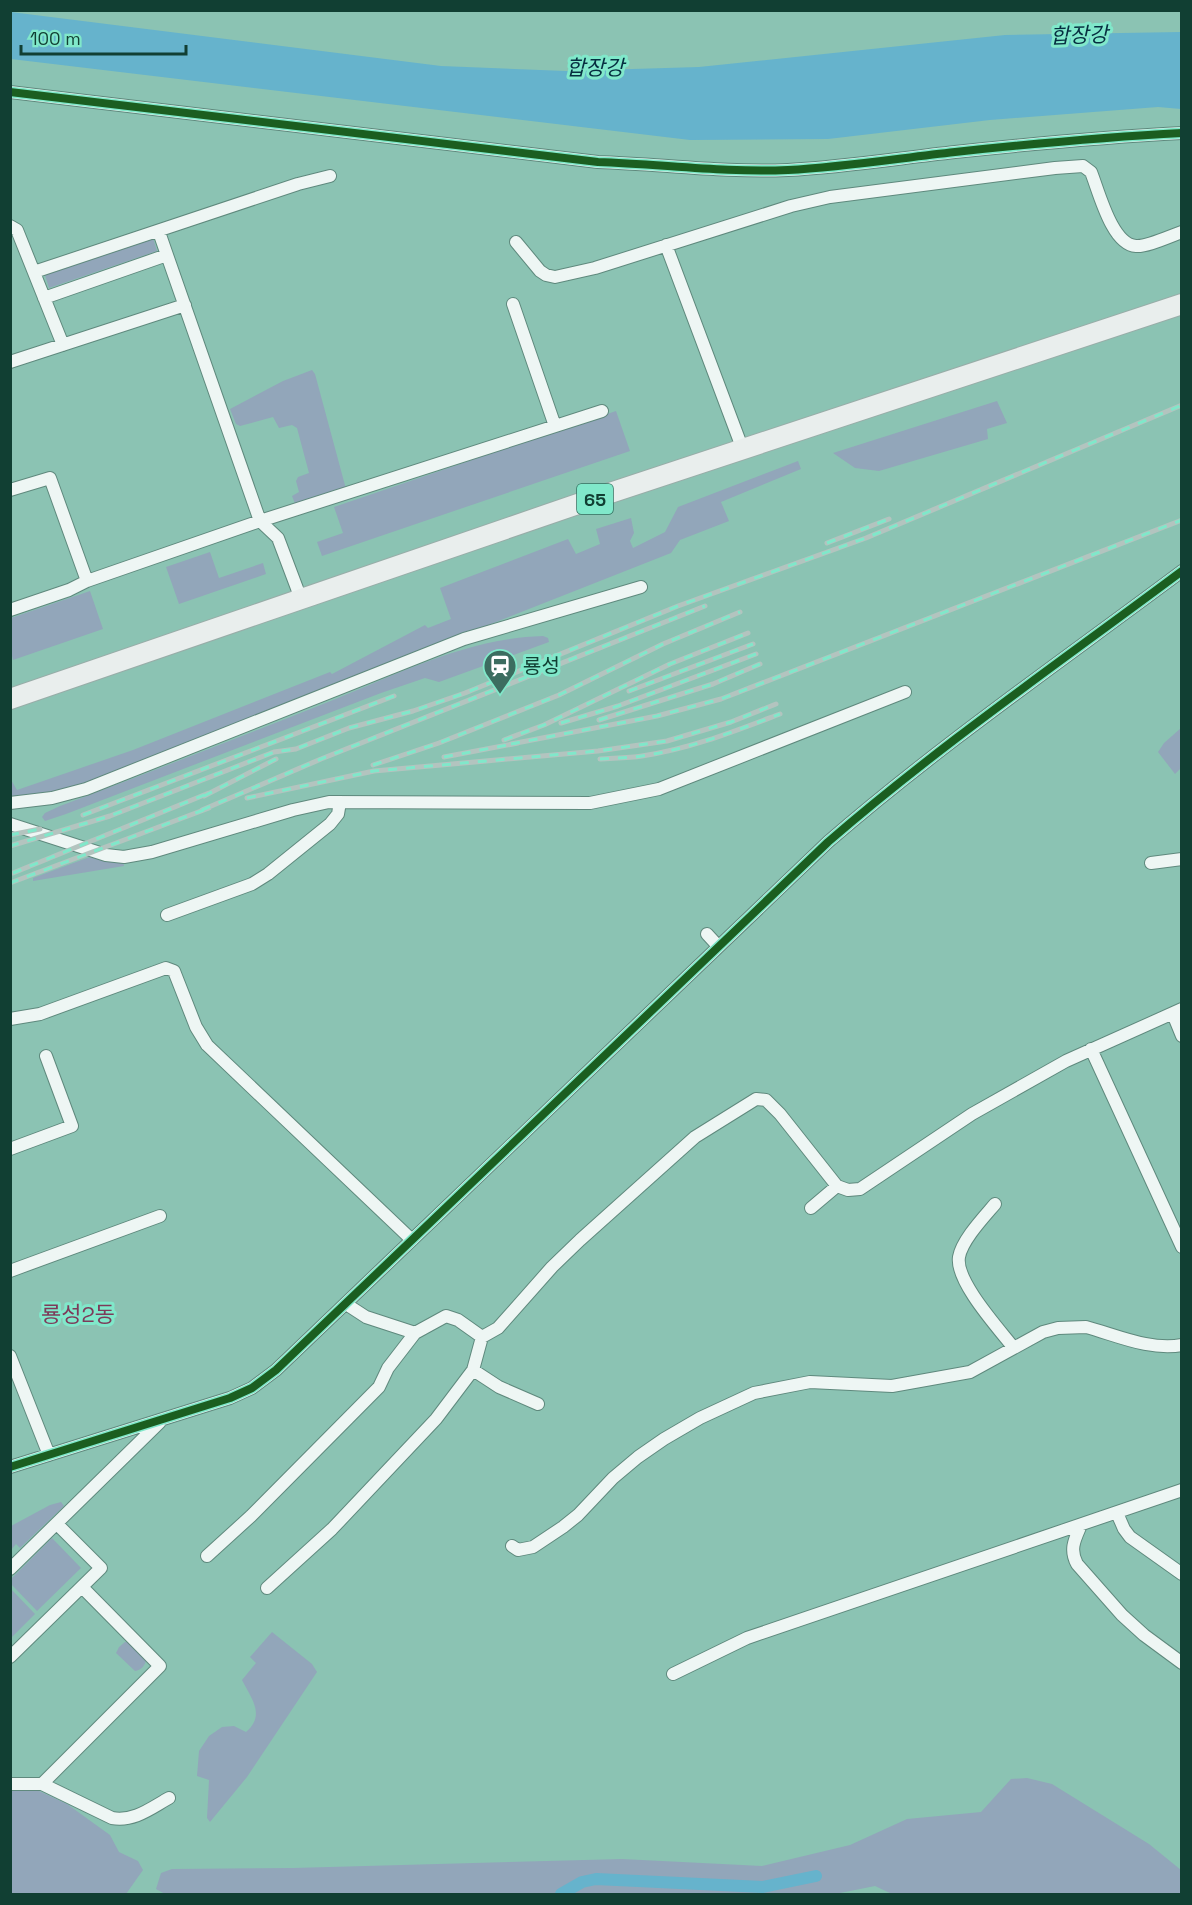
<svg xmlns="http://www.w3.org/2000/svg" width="1192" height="1905" viewBox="0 0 1192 1905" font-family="'Space Grotesk','Noto Sans KR',sans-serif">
  <rect width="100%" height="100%" fill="#8bc3b3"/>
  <path fill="#92a6ba" d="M 153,238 L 157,251 L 49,288 L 45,275 Z
    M 312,370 L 315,374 L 346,489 L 296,506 L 292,496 L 299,492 L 296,481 L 298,477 L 309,473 L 297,428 L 292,425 L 279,428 L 273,417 L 240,426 L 236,424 L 230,409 L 283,381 Z
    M 997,401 L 1007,423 L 987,429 L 988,439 L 879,471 L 855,468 L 833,453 Z
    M 616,411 L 630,451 L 322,556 L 317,542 L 343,533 L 334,507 Z
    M 798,461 L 801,469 L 721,502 L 729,521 L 680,540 L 671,553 L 85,784 L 64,792 L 11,800 L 10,778 L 17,790 L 133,750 L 330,672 L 332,674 L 425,625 L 428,628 L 451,619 L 440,588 L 568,539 L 576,554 L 600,544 L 596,529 L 631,518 L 634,533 L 630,541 L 633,548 L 665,532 L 678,507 Z
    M 210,552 L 219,578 L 263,563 L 266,574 L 179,604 L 166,567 Z
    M 90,591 L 103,629 L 13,660 L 11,652 L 11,618 Z
    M 543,636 L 548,638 L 549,642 L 439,682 L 425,678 L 381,693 L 66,814 L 45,821 L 42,817 L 45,813 L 60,806 C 148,773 235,739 323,704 C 394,676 466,638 543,636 Z
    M 1181,728 L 1181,768 L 1175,774 L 1158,752 L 1164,743 Z
    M 95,855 L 123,861 L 124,866 L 33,881 L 33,878 Z
    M 61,1502 L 64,1506 L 20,1548 L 16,1544 L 11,1550 L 11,1526 L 50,1505 Z
    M 52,1538 L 81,1568 L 37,1611 L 11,1584 L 11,1579 Z
    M 11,1589 L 35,1614 L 11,1638 Z
    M 272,1632 L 312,1664 L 317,1672 L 247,1777 L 210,1822 L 207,1818 L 209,1780 L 197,1776 L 199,1751 L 209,1736 L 222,1727 L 234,1726 L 246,1732 C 266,1715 251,1698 242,1680 L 256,1663 L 250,1657 Z
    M 125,1642 L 128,1642 L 146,1660 C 145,1666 141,1670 135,1671 L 116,1653 L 119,1647 Z
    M 1027,1778 L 1052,1784 L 1149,1844 L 1181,1870 L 1181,1894 L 892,1894 L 875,1886 L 835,1894 L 165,1894 L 156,1889 L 161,1873 L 172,1869 L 293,1868 L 622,1859 L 762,1866 L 850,1845 L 907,1819 L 981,1812 L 1011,1779 Z
    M 11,1787 L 39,1791 L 67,1804 L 110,1835 L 119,1852 L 138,1861 L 143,1870 L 126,1894 L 11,1894 Z"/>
  <path fill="#66b3cc" d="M 11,12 L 441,66 L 566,71 L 699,67 L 1005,35 L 1181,32 L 1181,109 L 1158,107 L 990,120 L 828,139 L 690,140 L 11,59 Z"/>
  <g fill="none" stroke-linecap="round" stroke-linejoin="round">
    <path stroke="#66b3cc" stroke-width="12" d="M 561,1894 L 582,1882 L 596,1879 L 763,1887 L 816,1876"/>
    <g stroke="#5f897d" stroke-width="14">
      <path id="minor" d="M 10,92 L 598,162 C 661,164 725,173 788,170 C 845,167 900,158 955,152 C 1030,144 1106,137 1182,133
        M 10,226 L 17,230 L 63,345
        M 159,232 L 167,255
        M 516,242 L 540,271 L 546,275 L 555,277 L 595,268 L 791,206 L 830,197 L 1055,168 L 1083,166 L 1091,172 C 1099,192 1112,245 1136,246 C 1147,247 1170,236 1182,232
        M 666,245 L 743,450
        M 34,272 L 298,184 L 330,176
        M 44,298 L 167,255 L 260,521 L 278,538 L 301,599
        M 513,304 L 555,426
        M 10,362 L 185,305
        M 10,490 L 50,478 L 87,581 L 260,521 L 602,411
        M 10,610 L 69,590 L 87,581
        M 10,803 L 52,798 L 86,789 L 464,639 L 641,587
        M 10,824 L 106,855 L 124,857 L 152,852 L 293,810 L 329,802 L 590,803 L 659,789 L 905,692
        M 1151,863 L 1182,859
        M 167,915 L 252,884 L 268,874 L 330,824 L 338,814 L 340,802
        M 707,934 L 718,946
        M 1173,1014 L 1182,1036
        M 10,1019 L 40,1014 L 166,968 L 174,971 L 196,1027 L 207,1045 L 412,1240
        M 1091,1049 L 1182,1247
        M 10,1149 L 72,1126 L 46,1056
        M 995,1204 C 984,1217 962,1240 959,1257 C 955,1281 999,1329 1013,1347
        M 811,1208 L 837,1186
        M 10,1271 L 160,1216
        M 346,1304 L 366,1317 L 415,1333 L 446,1316 L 458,1320 L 482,1337 L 498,1328 L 552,1267 L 580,1240 L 695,1137 L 756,1099 L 766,1100 L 780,1114 L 837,1186 L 848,1190 L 860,1189 L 972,1114 L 1066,1061 L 1182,1009
        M 10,1356 L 49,1455
        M 473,1370 L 499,1387 L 538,1404
        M 10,1467 L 230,1398 L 252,1388 L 276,1370 L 828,842 C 940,745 1063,660 1182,571
        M 1117,1513 L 1124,1529 L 1130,1537 L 1182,1574
        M 1081,1525 C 1075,1539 1069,1549 1077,1564 L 1122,1615 L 1144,1635 L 1182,1663
        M 512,1546 L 518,1550 L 533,1547 L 563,1527 L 578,1515 L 613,1478 L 638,1457 L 664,1439 L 700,1418 L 754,1393 L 810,1382 L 892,1386 L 970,1372 L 1043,1332 L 1058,1328 L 1086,1327 C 1116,1335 1150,1351 1182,1345
        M 207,1556 L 251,1516 L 379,1387 L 388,1368 L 415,1333
        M 10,1569 L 160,1422
        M 267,1588 L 332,1529 L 436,1419 L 473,1370 L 482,1337
        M 10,1657 L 101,1568 L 57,1524
        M 673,1674 L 747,1638 L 1182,1490
        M 10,1784 L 42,1784 L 160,1666 L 82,1587
        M 42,1784 L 112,1818 C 134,1822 151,1808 169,1798"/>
    </g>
    <g stroke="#98ada8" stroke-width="22">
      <path id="primary" d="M 10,699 L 607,494 L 1182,304"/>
    </g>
    <use href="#minor" stroke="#eef6f4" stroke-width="12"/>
    <use href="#primary" stroke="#e9eeed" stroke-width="20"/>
    <g stroke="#b3c4bf" stroke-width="5">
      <path id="rail" d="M 827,543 L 889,519
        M 629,691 L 753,644
        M 599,720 L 713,684 L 760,664
        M 561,723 L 618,706 L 756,654
        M 504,740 L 544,725 L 670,664 L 748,633
        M 511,744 L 657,716 L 721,699 L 1182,520
        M 444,757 L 518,743
        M 600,759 C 614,758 628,758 642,756 C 690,749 735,731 780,714
        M 373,765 L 439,743 L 559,695 L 663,644 L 740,612
        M 204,796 L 276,759
        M 247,798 L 374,771 L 598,751 L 667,741 L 731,722 L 776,704
        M 202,810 L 321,759 L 705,606
        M 83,815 L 394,696
        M 10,835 L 40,829
        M 10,846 L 110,816 L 274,752 L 296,749 L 349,728 L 413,711 L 465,693 L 678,606 L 866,538 L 1182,405
        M 13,873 L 209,793
        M 10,883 L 209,808"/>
    </g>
    <use href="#rail" stroke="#80e8ca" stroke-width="3" stroke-dasharray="9" stroke-linecap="butt"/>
    <g stroke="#80e8ca" stroke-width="11">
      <path id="cycleway" d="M 10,92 L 598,162 C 661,164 725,173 788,170 C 845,167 900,158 955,152 C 1030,144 1106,137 1182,133
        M 10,1467 L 230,1398 L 252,1388 L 276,1370 L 828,842 C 940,745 1063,660 1182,571"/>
    </g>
    <use href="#cycleway" stroke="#1b5e20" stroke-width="8"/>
  </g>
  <defs>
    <g id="station-pin" transform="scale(1.725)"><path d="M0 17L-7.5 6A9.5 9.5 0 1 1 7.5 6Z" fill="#3c6d60" stroke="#80e8ca"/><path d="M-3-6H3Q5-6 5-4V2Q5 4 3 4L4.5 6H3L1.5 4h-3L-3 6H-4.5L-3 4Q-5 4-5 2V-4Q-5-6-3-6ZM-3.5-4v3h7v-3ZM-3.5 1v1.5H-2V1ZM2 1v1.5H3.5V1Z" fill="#fff"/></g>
  </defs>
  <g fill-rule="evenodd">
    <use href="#station-pin" x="500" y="666"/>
  </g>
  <g text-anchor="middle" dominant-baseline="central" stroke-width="6" stroke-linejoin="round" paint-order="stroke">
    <rect fill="#80e8ca" stroke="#327260" stroke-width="1.5" x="577" y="484" width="36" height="30" rx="4.5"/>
    <g font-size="18" font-weight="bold" fill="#113f33">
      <text x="595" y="499">65</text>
    </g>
    <g font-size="20" fill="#113f33" stroke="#80e8ca" text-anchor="start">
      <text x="523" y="666">룡성</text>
    </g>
    <g font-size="21" font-style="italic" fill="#062e40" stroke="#80e8ca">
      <text transform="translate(1079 35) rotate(-2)">합장강</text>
      <text x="595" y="67">합장강</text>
    </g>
    <g font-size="22" fill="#7d3b5a" stroke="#80e8ca">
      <text x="78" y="1314">룡성2동</text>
    </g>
  </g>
  <rect width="1192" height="1905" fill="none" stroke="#113f33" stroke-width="24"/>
  <path d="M21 45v9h165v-9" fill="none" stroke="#113f33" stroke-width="3"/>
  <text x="30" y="45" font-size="18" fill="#113f33" stroke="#80e8ca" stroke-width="4.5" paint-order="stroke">100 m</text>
</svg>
